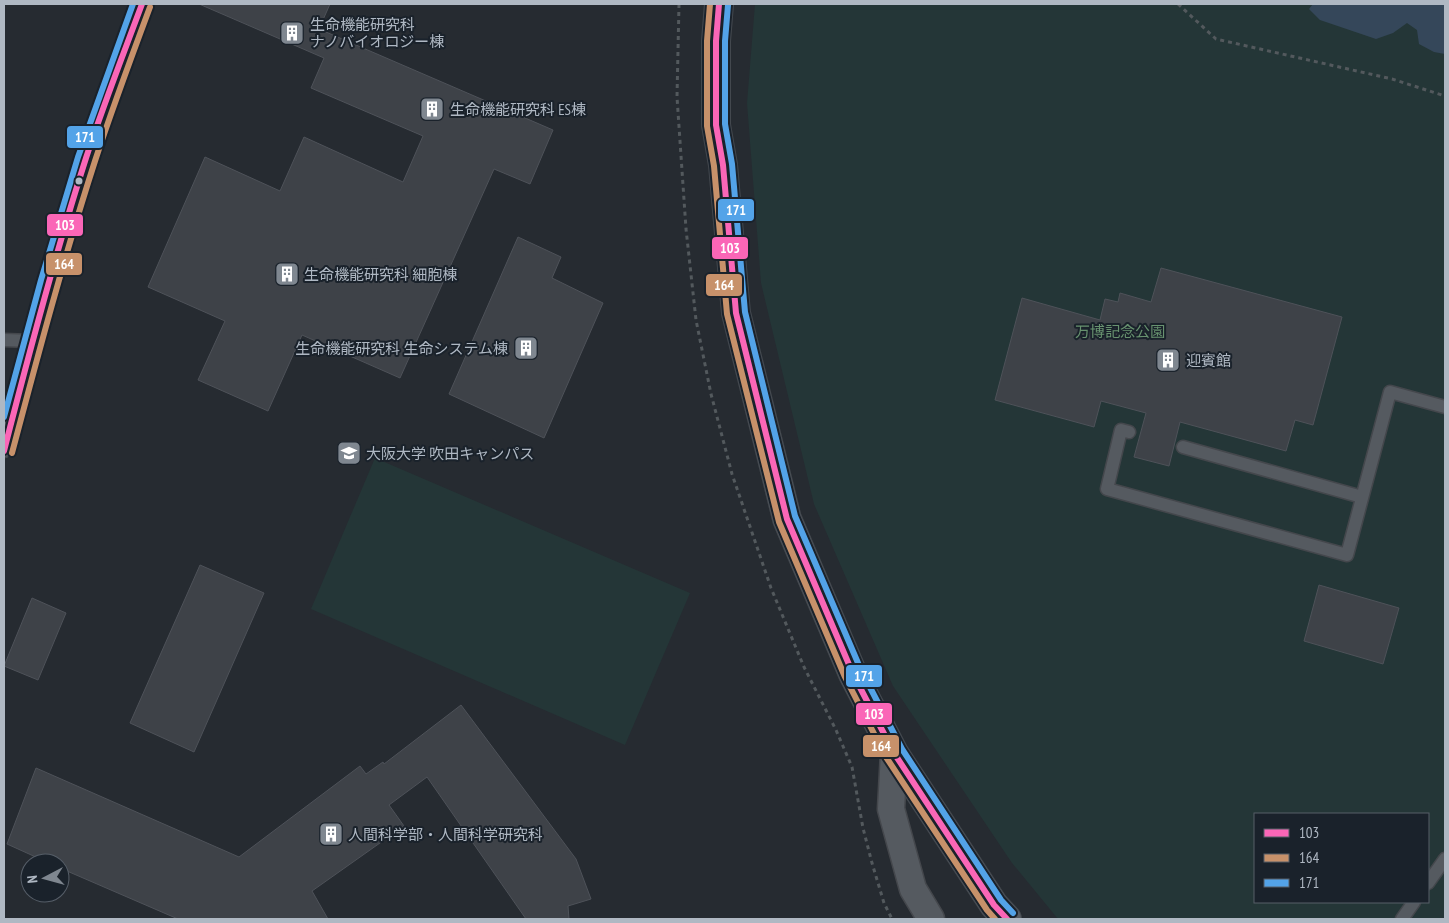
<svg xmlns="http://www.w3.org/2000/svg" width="1449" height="923" viewBox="0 0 1449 923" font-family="'PT Sans Narrow','Noto Sans JP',sans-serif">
  <rect width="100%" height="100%" fill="#262b31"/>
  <path fill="#243637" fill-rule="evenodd" d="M 755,4 L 1445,4 L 1445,919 L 1058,919 L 1012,863 L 893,686 L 814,504 L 761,283 L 747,103 ZM 1255,814 L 1428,814 L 1428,902 L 1255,902 Z
    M 375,458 L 690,593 L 625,745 L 311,609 Z"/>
  <path fill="#35475a" d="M 1313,4 L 1445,4 L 1445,54 L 1434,52 L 1419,44 L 1417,30 L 1407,23 L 1393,33 L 1376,39 L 1320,20 L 1309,9 Z"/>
  <path fill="#3e4248" stroke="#4e5259" d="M 199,4 L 330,4 L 319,29 L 553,130 L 530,184 L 494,169 L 400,378 L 302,335 L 268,411 L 198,380 L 225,321 L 148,287 L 205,157 L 280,191 L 304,137 L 403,182 L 423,136 L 311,88 L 324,58 Z
    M 518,237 L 561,257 L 552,278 L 603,303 L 544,438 L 449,394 Z
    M 1161,268 L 1342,317 L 1313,425 L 1295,420 L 1286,451 L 1180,422 L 1169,466 L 1134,457 L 1146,413 L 1101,401 L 1094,427 L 995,400 L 1022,298 L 1100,320 L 1105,299 L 1118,302 L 1120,293 L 1151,302 Z
    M 200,565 L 264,593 L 194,752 L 130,723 Z
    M 1319,585 L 1399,608 L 1383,664 L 1304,641 Z
    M 32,598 L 66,613 L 38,680 L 4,666 Z
    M 461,705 L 576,859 L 591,899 L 568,906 L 569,919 L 526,919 L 427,777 L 389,805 L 404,826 L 312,891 L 328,919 L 178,919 L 60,868 L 60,863 L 49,863 L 7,844 L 36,768 L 239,857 L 360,766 L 366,774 L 383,762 L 384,764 Z"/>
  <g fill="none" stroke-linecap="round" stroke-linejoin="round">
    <g stroke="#44474c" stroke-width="15">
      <path id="service" d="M 4,340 L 32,341
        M 1129,432 L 1121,430 L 1107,489 L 1347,555 L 1390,392 L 1445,407
        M 1183,447 L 1362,497
        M 4,451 C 27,361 51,271 79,182 C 97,122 120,63 142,4
        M 1428,883 L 1445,859
        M 1402,919 L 1414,902"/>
    </g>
    <g stroke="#44474c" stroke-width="29">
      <path id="minor" d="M 894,753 L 891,809 L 913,889 L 931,919"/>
    </g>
    <g stroke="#43484e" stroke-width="30">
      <path id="primary" d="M 719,4 L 716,41 L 716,125 L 723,165 L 736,313 L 787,519 L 853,674 L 894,753 L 994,905 L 1007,919"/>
    </g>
    <path stroke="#53595d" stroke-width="3" stroke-dasharray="4 4" stroke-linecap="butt" d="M 679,4 L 677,97 L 686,229 L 696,320 L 711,394 L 732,474 L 771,588 L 804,667 L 836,730 L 852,767 L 863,828 L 872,863 L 884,903 L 892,919
      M 1178,4 L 1216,39 L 1392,79 L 1445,96"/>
    <use href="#service" stroke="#555a60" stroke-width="12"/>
    <use href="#minor" stroke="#555a60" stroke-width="26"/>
    <use href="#primary" stroke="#575c62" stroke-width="28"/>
    <g stroke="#1a222b" stroke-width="10">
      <path id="bus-1" d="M 719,4 L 716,41 L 716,125 L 723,165 L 736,313 L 787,519 L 853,674 L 894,753 L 994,905 L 1007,919
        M 4,451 C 29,353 55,254 86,158 C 103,106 123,55 142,4"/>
    </g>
    <g stroke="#1a222b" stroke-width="10">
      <path id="bus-2" d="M 710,4 L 707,41 L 707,126 L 714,166 L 727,314 L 779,522 L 845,677 L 886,757 L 987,910 L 995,919
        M 12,453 C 38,355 64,257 95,161 C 112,109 131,58 150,7"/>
    </g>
    <g stroke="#1a222b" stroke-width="10">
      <path id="bus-3" d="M 728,5 L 725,41 L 725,124 L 732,164 L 745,312 L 795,516 L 861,670 L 902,749 L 1001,900 L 1013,913
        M 4,417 L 41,280 L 78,157 L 133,4"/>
    </g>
    <use href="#bus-1" stroke="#fa66b7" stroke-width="6"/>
    <use href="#bus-2" stroke="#c7916a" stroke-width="6"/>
    <use href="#bus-3" stroke="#53a3e8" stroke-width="6"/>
  </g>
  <defs>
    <g id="building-square" transform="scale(1.25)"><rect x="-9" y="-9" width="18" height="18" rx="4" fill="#7f8790" stroke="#1a222b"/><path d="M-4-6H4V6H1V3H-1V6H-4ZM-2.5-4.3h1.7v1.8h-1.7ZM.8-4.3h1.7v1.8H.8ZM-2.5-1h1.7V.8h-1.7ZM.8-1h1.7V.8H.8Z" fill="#fff"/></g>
    <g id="university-square" transform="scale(1.25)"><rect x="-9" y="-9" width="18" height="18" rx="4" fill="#7f8790" stroke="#1a222b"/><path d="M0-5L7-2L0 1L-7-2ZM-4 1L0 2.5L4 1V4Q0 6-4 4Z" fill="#fff"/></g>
  </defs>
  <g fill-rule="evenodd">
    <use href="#building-square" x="292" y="33"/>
    <use href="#building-square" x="432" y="109"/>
    <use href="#building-square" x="287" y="274"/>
    <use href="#building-square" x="526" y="348"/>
    <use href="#building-square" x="1168" y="360"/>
    <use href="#university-square" x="349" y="453"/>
    <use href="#building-square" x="331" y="834"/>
  </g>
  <circle fill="#afb8c3" stroke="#1a222b" stroke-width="2" cx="79" cy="181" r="4.5"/>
  <g text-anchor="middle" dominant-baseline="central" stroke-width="4" stroke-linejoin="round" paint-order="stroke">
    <g font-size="15" fill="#afb8c3" stroke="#1a222b" text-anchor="start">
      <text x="310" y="24">生命機能研究科<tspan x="310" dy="17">ナノバイオロジー棟</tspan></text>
      <text x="450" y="109">生命機能研究科 ES棟</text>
      <text x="304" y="274">生命機能研究科 細胞棟</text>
      <text x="508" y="348" text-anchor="end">生命機能研究科 生命システム棟</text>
      <text x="1186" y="360">迎賓館</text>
      <text x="366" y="453">大阪大学 吹田キャンパス</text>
      <text x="348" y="834">人間科学部・人間科学研究科</text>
    </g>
    <g font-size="15" fill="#68926f" stroke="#1a222b">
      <text x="1120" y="331">万博記念公園</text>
    </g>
  </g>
  <g stroke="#1a222b" stroke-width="2">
    <rect x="66" y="125" width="38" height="24" rx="5" fill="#53a3e8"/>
    <rect x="717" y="198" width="38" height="24" rx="5" fill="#53a3e8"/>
    <rect x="46" y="213" width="38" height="24" rx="5" fill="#fa66b7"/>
    <rect x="711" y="236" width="38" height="24" rx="5" fill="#fa66b7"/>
    <rect x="45" y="252" width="38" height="24" rx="5" fill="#c7916a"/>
    <rect x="705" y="273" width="38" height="24" rx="5" fill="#c7916a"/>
    <rect x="845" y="664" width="38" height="24" rx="5" fill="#53a3e8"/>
    <rect x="855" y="702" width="38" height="24" rx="5" fill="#fa66b7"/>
    <rect x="862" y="734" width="38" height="24" rx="5" fill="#c7916a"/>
  </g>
  <g font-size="14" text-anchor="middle" font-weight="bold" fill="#fff">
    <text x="85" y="142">171</text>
    <text x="736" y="215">171</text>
    <text x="65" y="230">103</text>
    <text x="730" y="253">103</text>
    <text x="64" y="269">164</text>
    <text x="724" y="290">164</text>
    <text x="864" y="681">171</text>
    <text x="874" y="719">103</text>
    <text x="881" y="751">164</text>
  </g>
  <rect width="1449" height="923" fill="none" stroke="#afb8c3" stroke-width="10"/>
  <rect x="1254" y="813" width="175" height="90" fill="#1a222b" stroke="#565e68"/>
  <rect x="1264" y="829" width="25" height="8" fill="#fa66b7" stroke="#565e68"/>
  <text x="1299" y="838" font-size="15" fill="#afb8c3">103</text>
  <rect x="1264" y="854" width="25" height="8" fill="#c7916a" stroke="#565e68"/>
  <text x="1299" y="863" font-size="15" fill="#afb8c3">164</text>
  <rect x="1264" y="879" width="25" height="8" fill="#53a3e8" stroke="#565e68"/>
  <text x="1299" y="888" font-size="15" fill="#afb8c3">171</text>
  <g transform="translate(45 878) rotate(264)"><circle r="24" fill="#1a222b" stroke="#565e68"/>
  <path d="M0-4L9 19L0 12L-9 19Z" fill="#7f8790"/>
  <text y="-8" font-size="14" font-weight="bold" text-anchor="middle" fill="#afb8c3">N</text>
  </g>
</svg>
